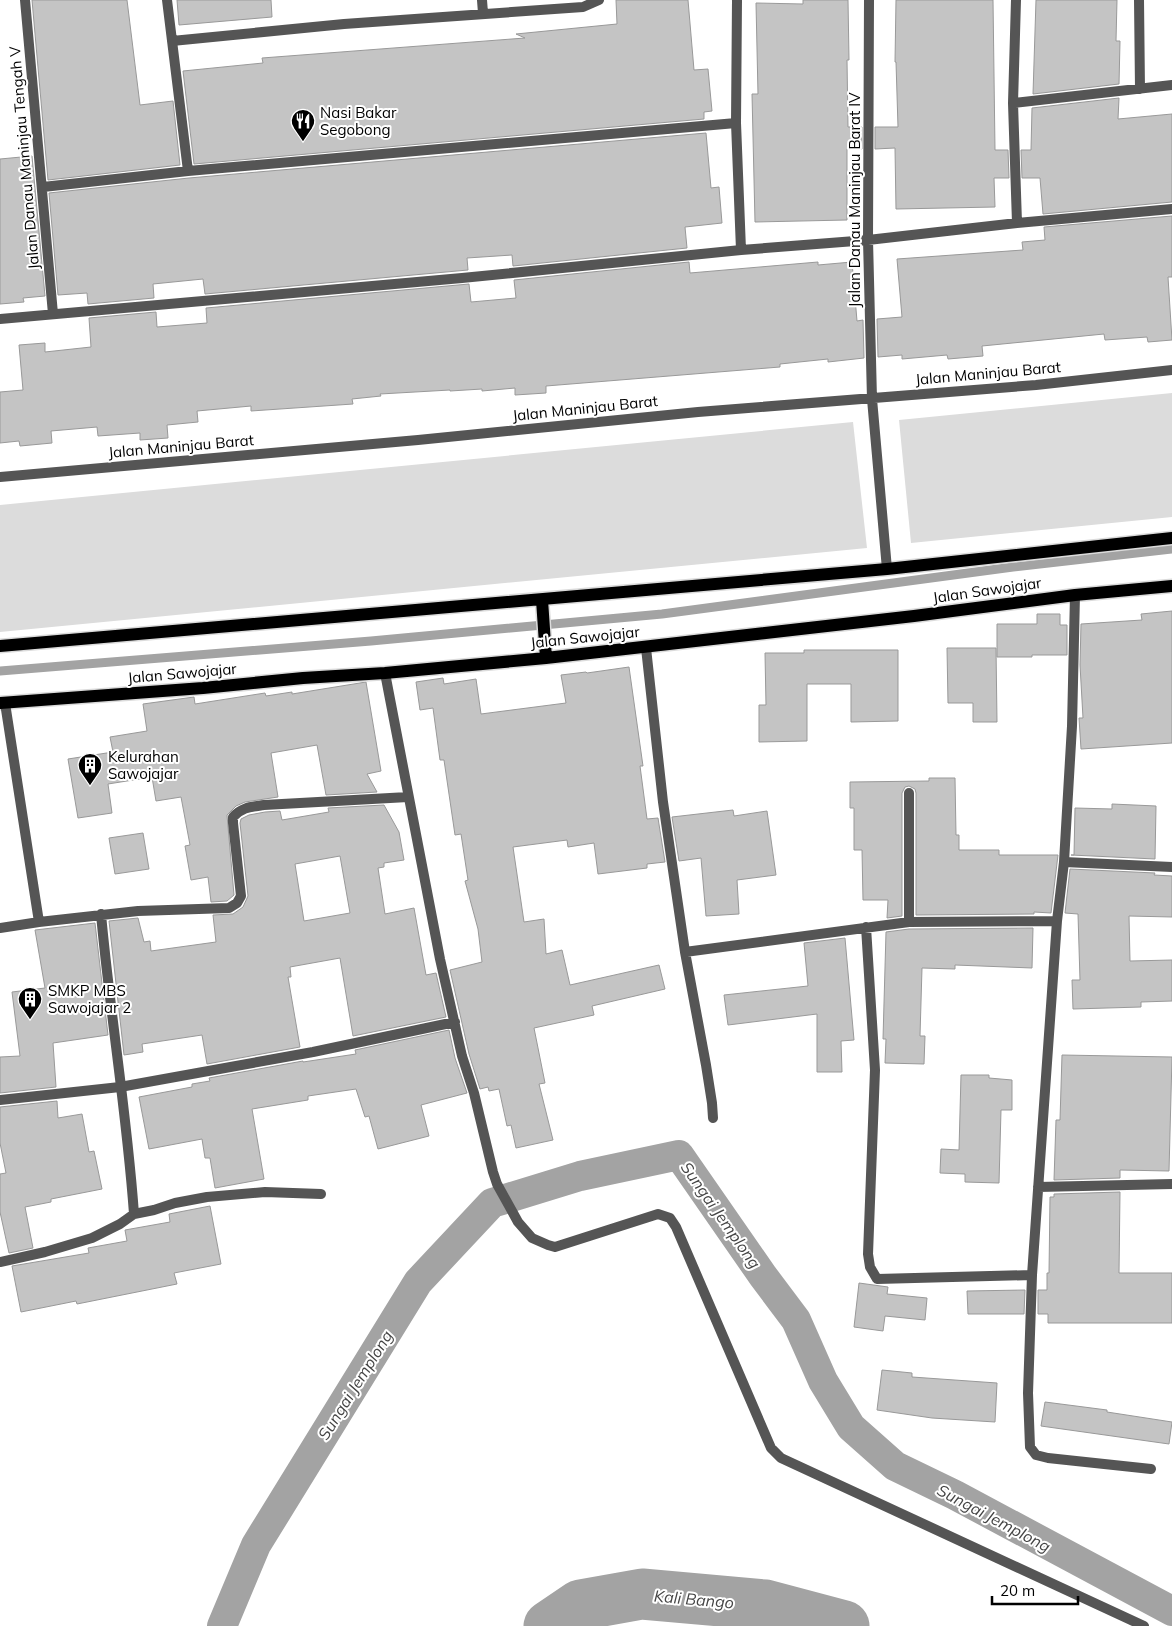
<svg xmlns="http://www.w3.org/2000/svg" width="1172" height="1626" viewBox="0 0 1172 1626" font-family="Mulish,sans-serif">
  <rect width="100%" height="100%" fill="#fff"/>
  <path fill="#dcdcdc" d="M 1172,393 L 1172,517 L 911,543 L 899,420 Z
    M 853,422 L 867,548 L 0,632 L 0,505 Z"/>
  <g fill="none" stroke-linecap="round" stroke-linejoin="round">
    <path stroke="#a3a3a3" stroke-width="9" d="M 0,671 L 371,641 L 662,614 L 1013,567 L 1172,549"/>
    <path stroke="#a3a3a3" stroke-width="30" d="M 222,1626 L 256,1545 L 418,1282 L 492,1203 L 580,1176 L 679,1155 L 763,1276 L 796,1320 L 823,1381 L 851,1427 L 895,1466 L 955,1495 L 1172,1611"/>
    <path stroke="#a3a3a3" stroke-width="51" d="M 549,1626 L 580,1605 L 642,1594 L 765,1605 L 844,1626"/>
  </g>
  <path fill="#c4c4c4" stroke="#999" fill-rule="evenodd" d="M 32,0 L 127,0 L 140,105 L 173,101 L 180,165 L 48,180 Z
    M 177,0 L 271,0 L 272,17 L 179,25 Z
    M 616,0 L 688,0 L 694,70 L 708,69 L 712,111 L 704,112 L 704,119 L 194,164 L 183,71 L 263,63 L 262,58 L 525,38 L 516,34 L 617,24 Z
    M 803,0 L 848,0 L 849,60 L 847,60 L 848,127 L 862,127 L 862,149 L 847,149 L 847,220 L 755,222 L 752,94 L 758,94 L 756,3 L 803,4 Z
    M 896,0 L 993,0 L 995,150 L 1008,150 L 1009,178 L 994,178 L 995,207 L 896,209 L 895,148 L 875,149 L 875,127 L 898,127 L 896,62 L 895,62 Z
    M 1036,0 L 1117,0 L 1116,41 L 1120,41 L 1119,84 L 1033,94 Z
    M 1119,98 L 1118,119 L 1172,114 L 1172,202 L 1043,214 L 1040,178 L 1022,178 L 1021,150 L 1031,150 L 1032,108 Z
    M 706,133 L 711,188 L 719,187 L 722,223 L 685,227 L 687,248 L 513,266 L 512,255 L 467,258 L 468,270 L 205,294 L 203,279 L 153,284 L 154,298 L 88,304 L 87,293 L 58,295 L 49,193 L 189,178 Z
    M 32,156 L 45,296 L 23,298 L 24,302 L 0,304 L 0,159 Z
    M 1172,216 L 1172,277 L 1168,277 L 1172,340 L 1148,342 L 1147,337 L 1105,340 L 1104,334 L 982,346 L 983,356 L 948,359 L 947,355 L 902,359 L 902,355 L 878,357 L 877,319 L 902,317 L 897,259 L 1023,250 L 1022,242 L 1045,240 L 1044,227 Z
    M 689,262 L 690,273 L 818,262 L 818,265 L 852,262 L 857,321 L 863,320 L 864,358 L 828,362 L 828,359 L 780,364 L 780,367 L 546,386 L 546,393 L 515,395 L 515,388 L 482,391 L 482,389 L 450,391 L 450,390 L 380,394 L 381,396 L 352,399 L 353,404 L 251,411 L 251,406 L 197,411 L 198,422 L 167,425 L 168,438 L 140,440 L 140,433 L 98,436 L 97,427 L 51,431 L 52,443 L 20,446 L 19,441 L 0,443 L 0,392 L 23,390 L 19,345 L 45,343 L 45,352 L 91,347 L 89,318 L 156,312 L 157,327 L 207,323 L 206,308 L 469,284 L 471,302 L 516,298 L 514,280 Z
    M 1172,611 L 1172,743 L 1081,749 L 1079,718 L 1083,718 L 1080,665 L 1081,624 L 1142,620 L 1141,614 Z
    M 1037,614 L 1060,614 L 1060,625 L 1067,625 L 1067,655 L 1032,655 L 1032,657 L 997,657 L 997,624 L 1037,624 Z
    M 947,648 L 996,648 L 997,722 L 973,722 L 973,703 L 948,703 Z
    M 804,650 L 898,650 L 898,721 L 851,722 L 851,684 L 807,684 L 807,741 L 759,742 L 759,705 L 766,705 L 765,653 L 804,653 Z
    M 629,667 L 643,766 L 640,766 L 647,819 L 658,818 L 665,862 L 647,864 L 647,868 L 598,874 L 594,843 L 568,847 L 567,840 L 513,847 L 524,922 L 544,919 L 546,954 L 562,950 L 570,985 L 659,965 L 665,989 L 592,1006 L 594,1015 L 534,1028 L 545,1083 L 539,1084 L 553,1140 L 516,1148 L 511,1125 L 507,1126 L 499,1089 L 489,1091 L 488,1087 L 480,1089 L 469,1054 L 450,970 L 482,962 L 478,929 L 465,881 L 468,880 L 461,834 L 455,835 L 444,760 L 440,760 L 433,708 L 420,710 L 416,682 L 443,678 L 444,684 L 476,679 L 481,714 L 566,703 L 561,675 L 586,672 L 587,673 Z
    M 366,682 L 381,771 L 367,774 L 377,792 L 326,795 L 317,745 L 271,753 L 278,797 L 245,802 L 236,806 L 227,815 L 234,895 L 227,901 L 211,902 L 208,877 L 191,880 L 185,846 L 190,845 L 181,797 L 156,801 L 152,777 L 108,784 L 112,813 L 78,818 L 68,759 L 113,752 L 110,737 L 147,731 L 143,704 L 194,697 L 195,704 L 265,693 L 266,696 L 292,692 L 292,694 Z
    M 929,778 L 955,778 L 956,835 L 959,835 L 959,850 L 999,850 L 999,855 L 1058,855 L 1051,913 L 1034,912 L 1034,914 L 916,915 L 916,793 L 915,789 L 909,786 L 905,787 L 902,793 L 902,916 L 887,918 L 888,900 L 863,900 L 862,850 L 854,850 L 854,808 L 850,808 L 850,782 L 929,781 Z
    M 1112,804 L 1156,806 L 1155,859 L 1071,855 L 1074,855 L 1075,808 L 1112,809 Z
    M 384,805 L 399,832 L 404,860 L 384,863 L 384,867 L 378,868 L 385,914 L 414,908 L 426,975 L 436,973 L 446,1017 L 353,1036 L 340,958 L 290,967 L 291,977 L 288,977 L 300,1047 L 207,1064 L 202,1035 L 142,1044 L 143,1052 L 124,1055 L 109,921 L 138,918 L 144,942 L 150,941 L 151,951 L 216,942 L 213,915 L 233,914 L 243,907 L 248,896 L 240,823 L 241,819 L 249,815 L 265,812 L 280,811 L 282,820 L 329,812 L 328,808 ZM 340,856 L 350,913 L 304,921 L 295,864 Z
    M 733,810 L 734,816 L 767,811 L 776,875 L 737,880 L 739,914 L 706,916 L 701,858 L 679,861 L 672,817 Z
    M 143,833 L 149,869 L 115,874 L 109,838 Z
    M 1070,869 L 1155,873 L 1154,875 L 1172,876 L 1172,917 L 1129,916 L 1130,961 L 1172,960 L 1172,1001 L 1141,1002 L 1141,1007 L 1073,1009 L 1072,980 L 1080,980 L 1078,914 L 1065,913 Z
    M 95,923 L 108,1035 L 53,1043 L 56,1087 L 0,1093 L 0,1057 L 20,1056 L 12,992 L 45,988 L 35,930 Z
    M 1033,928 L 1032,968 L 955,965 L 955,969 L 922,968 L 920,1036 L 925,1036 L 924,1064 L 885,1063 L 886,1039 L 883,1039 L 886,932 L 909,929 Z
    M 845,938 L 854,1040 L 841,1041 L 842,1072 L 817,1072 L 817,1014 L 728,1025 L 724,995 L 808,986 L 804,943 Z
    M 449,1030 L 455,1058 L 467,1093 L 421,1105 L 429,1136 L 378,1149 L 369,1116 L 365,1117 L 356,1089 L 308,1096 L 308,1100 L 252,1109 L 264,1179 L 215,1188 L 210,1158 L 205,1158 L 202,1139 L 149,1149 L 139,1097 L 192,1087 L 192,1084 L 210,1081 L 209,1078 L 303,1061 L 303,1062 L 356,1054 L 355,1050 Z
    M 1062,1055 L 1172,1057 L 1169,1171 L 1120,1170 L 1120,1178 L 1054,1180 L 1056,1120 L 1060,1120 Z
    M 961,1075 L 989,1075 L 989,1078 L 1012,1080 L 1012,1110 L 1001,1110 L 999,1183 L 965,1182 L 965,1174 L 940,1173 L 941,1149 L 959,1150 Z
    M 57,1101 L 58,1118 L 82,1114 L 89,1152 L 94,1151 L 102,1189 L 51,1199 L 51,1202 L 25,1207 L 33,1248 L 9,1253 L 0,1212 L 0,1174 L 6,1173 L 0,1143 L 0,1107 Z
    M 1120,1192 L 1119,1273 L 1172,1273 L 1172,1323 L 1048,1323 L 1048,1314 L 1038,1314 L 1038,1290 L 1047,1290 L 1047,1273 L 1049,1273 L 1050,1197 L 1054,1197 L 1054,1194 Z
    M 210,1206 L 221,1264 L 174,1273 L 177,1284 L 77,1304 L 76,1301 L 21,1312 L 12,1266 L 89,1253 L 88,1248 L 127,1241 L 125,1230 L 170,1222 L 169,1214 Z
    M 859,1283 L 888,1287 L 887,1294 L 927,1298 L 925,1320 L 885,1316 L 883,1331 L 854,1327 Z
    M 1025,1290 L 1024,1314 L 968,1314 L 967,1291 Z
    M 882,1370 L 912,1373 L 912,1377 L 997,1383 L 995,1422 L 932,1418 L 877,1410 Z
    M 1045,1402 L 1107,1410 L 1107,1412 L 1172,1422 L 1169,1444 L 1041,1426 Z"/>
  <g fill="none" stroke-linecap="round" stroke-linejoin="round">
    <g stroke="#dbdbdb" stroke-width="15">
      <path id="primary" d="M 542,600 L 546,658
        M 0,646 L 887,569 L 1172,538
        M 0,703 L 203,688 L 303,678 L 385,673 L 546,658 L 914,616 L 1075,595 L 1172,586"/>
    </g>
    <path stroke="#555" stroke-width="10" d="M 25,0 L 53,314
      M 167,0 L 188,171
      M 482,0 L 483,13
      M 737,0 L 736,123 L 741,250
      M 869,0 L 868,240 L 872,399 L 887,569
      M 1016,0 L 1013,103 L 1017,223
      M 1139,0 L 1140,89
      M 172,41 L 344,24 L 583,7 L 599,0
      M 1013,103 L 1172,85
      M 43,187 L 188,171 L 736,123
      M 0,319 L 462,278 L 741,250 L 868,240 L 1017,223 L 1172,209
      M 0,477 L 418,440 L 698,412 L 1036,385 L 1172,370
      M 646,648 L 663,802 L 685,952 L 706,1065 L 712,1103 L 713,1118
      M 385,673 L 440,959 L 462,1056 L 474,1093 L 493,1172 L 497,1184 L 518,1222 L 532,1238 L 548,1245 L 555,1247 L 658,1214 L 670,1218 L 676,1227 L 771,1448 L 781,1458 L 1144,1626
      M 909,793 L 909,922
      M 1064,862 L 1172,867
      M 101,914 C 110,1014 127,1114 134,1214
      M 39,922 L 138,911 L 229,908 L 237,903 L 241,896 L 233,823 L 233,817 C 242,807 251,807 264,805 L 408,797
      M 866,927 L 875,1070 L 868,1254 L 870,1267 L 877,1279 L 1032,1275 L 1057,921 L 1064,862 L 1072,726 L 1075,595
      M 0,928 L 39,922 L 5,703
      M 685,952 L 909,922 L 1057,921
      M 0,1100 L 120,1087 L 313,1052 L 455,1022
      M 1038,1187 L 1172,1184
      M 0,1262 L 45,1252 L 92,1238 L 120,1224 L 134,1214 L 154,1210 L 175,1203 L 207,1197 L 265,1192 L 321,1194
      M 1032,1275 L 1028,1393 L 1030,1447 L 1036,1455 L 1048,1458 L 1151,1469"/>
    <use href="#primary" stroke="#000" stroke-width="12"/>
  </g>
  <defs>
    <g id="restaurant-pin" transform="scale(1.25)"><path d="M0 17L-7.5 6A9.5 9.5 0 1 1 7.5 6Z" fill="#000" stroke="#fff"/><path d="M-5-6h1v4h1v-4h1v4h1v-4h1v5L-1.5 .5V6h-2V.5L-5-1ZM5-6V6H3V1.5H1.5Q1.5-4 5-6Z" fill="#fff"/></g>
    <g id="building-pin" transform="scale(1.25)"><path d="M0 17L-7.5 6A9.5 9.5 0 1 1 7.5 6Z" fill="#000" stroke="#fff"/><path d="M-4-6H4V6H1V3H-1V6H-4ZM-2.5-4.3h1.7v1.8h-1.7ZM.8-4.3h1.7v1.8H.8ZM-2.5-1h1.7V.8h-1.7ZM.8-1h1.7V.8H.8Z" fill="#fff"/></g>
  </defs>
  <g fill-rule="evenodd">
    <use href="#restaurant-pin" x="303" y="121"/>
    <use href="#building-pin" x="90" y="765"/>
    <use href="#building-pin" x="30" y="999"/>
  </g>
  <g text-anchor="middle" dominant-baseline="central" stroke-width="4" stroke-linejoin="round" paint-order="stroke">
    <g font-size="15" fill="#000" stroke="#fff" text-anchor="start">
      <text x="320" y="112">Nasi Bakar<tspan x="320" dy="17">Segobong</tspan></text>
      <text x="108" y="756">Kelurahan<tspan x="108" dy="17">Sawojajar</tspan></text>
      <text x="48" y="990">SMKP MBS<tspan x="48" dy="17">Sawojajar 2</tspan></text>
    </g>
    <g font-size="15" fill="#000" stroke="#fff">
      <text transform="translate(24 158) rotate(-95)">Jalan Danau Maninjau Tengah V</text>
      <text transform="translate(854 200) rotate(-90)">Jalan Danau Maninjau Barat IV</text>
      <text transform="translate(988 373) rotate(-5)">Jalan Maninjau Barat</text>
      <text transform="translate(585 408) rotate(-6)">Jalan Maninjau Barat</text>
      <text transform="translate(181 446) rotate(-5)">Jalan Maninjau Barat</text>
      <text transform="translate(987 590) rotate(-8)">Jalan Sawojajar</text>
      <text transform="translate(585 637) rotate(-6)">Jalan Sawojajar</text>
      <text transform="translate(182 673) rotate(-5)">Jalan Sawojajar</text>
    </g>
    <g font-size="16" font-style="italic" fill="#444" stroke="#fff">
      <text transform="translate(721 1215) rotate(55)">Sungai Jemplong</text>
      <text transform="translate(355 1385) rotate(-58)">Sungai Jemplong</text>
      <text transform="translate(994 1518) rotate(28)">Sungai Jemplong</text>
      <text transform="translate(694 1599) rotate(5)">Kali Bango</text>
    </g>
  </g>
  <path d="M992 1596v8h86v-8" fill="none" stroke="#000000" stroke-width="2.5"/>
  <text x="1000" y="1596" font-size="15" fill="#000000" stroke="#ffffff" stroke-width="4" paint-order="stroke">20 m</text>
</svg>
